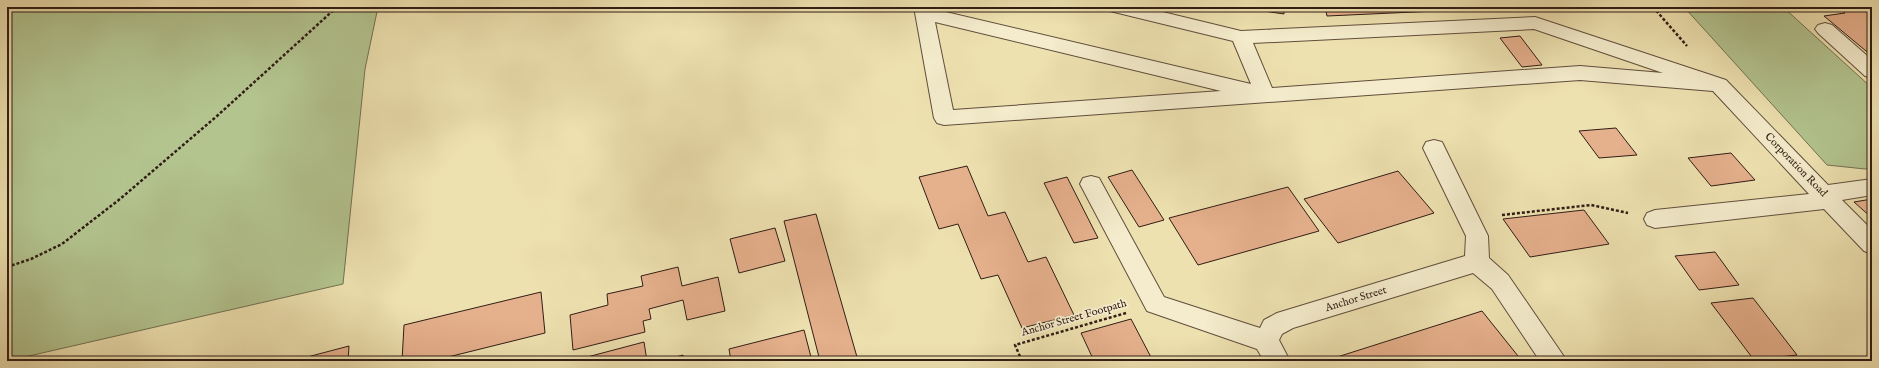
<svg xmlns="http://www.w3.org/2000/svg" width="1879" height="368" viewBox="0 0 1879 368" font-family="'IM FELL English',serif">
  <rect width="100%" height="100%" fill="#eee1b0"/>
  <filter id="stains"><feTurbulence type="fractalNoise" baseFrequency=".005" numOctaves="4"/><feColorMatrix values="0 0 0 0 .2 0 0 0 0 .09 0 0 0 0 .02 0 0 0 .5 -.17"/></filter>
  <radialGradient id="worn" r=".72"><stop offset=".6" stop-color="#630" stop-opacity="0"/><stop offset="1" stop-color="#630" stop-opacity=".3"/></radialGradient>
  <path fill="#b3c48f" stroke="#727052" d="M 7,7 L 378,7 L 365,69 L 343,284 L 7,361 Z
    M 1684,7 L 1783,7 L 1872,88 L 1872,168 L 1865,169 L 1827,165 Z"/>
  <path fill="#e5b08c" stroke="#311d15" d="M 1237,7 L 1284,7 L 1284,14 Z
    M 1325,7 L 1433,7 L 1436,11 L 1327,16 Z
    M 1838,7 L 1872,7 L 1872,56 L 1824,16 L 1845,13 Z
    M 1520,36 L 1542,65 L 1522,67 L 1500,38 Z
    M 1616,128 L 1637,155 L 1599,158 L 1579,131 Z
    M 1731,153 L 1755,180 L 1711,186 L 1688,158 Z
    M 967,166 L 988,216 L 1005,212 L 1028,262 L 1046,257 L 1074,315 L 1022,328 L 998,275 L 981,279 L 958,224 L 939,229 L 919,177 Z
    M 1132,170 L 1164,220 L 1139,227 L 1108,177 Z
    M 1398,171 L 1434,213 L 1338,243 L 1304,199 Z
    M 1067,177 L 1098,238 L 1074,243 L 1044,183 Z
    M 1288,187 L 1319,231 L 1198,265 L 1169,218 Z
    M 1872,199 L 1872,218 L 1854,202 Z
    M 1584,210 L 1609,244 L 1530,257 L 1503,219 Z
    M 816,214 L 857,357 L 842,361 L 820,361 L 784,221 Z
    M 775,228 L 785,261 L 739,273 L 730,239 Z
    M 1715,252 L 1739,285 L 1699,290 L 1675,256 Z
    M 678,267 L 682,286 L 718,277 L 725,311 L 687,320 L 683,300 L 649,309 L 651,319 L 643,321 L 645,332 L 573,350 L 570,315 L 608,305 L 607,294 L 643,286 L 641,276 Z
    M 541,292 L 545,333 L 432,361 L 402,361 L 404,325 Z
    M 1753,298 L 1797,355 L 1754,360 L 1711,303 Z
    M 1482,311 L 1522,361 L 1336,361 L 1334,358 Z
    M 1131,319 L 1153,361 L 1094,361 L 1081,333 Z
    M 804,330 L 812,361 L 731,361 L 729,349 Z
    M 644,342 L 647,361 L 572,361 Z
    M 349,346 L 348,361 L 292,361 Z
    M 683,355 L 684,361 L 662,361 Z"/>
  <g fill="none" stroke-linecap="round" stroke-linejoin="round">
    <g stroke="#604e3c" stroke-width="2">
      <path id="minor" d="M 914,7 L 932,7 L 933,9 L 1251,84 L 1233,41 L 1110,11 L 1108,7 L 1142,7 L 1241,31 L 1535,17 L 1726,80 L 1828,185 L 1872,179 L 1872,195 L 1842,200 L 1872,230 L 1872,254 L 1864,251 L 1824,209 L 1655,228 L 1647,225 L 1644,219 L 1647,213 L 1655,210 L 1809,194 L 1713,91 L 1580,80 L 944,125 L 937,123 L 934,118 ZM 935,22 L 1221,91 L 953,110 ZM 1534,29 L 1663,73 L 1580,66 L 1272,88 L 1253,43 Z
        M 1825,23 L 1832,25 L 1872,60 L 1872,78 L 1865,76 L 1818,33 L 1815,29 L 1818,25 Z
        M 1434,140 L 1442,142 L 1488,236 L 1489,258 L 1508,275 L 1567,361 L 1540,361 L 1492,289 L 1473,273 L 1293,328 L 1282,334 L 1279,340 L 1290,361 L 1264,361 L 1257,349 L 1147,311 L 1080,184 L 1083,178 L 1091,176 L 1099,178 L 1164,297 L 1260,328 L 1264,320 L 1277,313 L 1465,256 L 1466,236 L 1423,148 L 1426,142 Z"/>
    </g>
    <path stroke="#311d15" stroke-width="2.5" stroke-dasharray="3 2" stroke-linecap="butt" d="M 1653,7 L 1687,46
      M 1502,215 L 1591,205 L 1628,213
      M 7,267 L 31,259 L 62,244 L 120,199 L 217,116 L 337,7
      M 1022,361 L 1015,345 L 1126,313"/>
    <use href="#minor" fill="#f4eccc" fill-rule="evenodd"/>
  </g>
  <g text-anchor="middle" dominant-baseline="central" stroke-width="3.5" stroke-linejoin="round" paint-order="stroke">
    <g font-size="11" fill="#311d15" stroke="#f4eccc">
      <text transform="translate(1796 165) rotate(46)">Corporation Road</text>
      <text transform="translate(1356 299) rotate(-17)">Anchor Street</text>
      <text transform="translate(1074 318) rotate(-16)">Anchor Street Footpath</text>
    </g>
  </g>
  <rect width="1879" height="368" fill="none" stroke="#eee1b0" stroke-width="24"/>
  <rect x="8" y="8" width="1863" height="352" fill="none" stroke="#311d15" stroke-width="2"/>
  <rect x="12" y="12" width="1855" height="344" fill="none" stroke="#311d15"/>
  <rect width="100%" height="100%" filter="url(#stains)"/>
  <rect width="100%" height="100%" fill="url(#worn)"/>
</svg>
